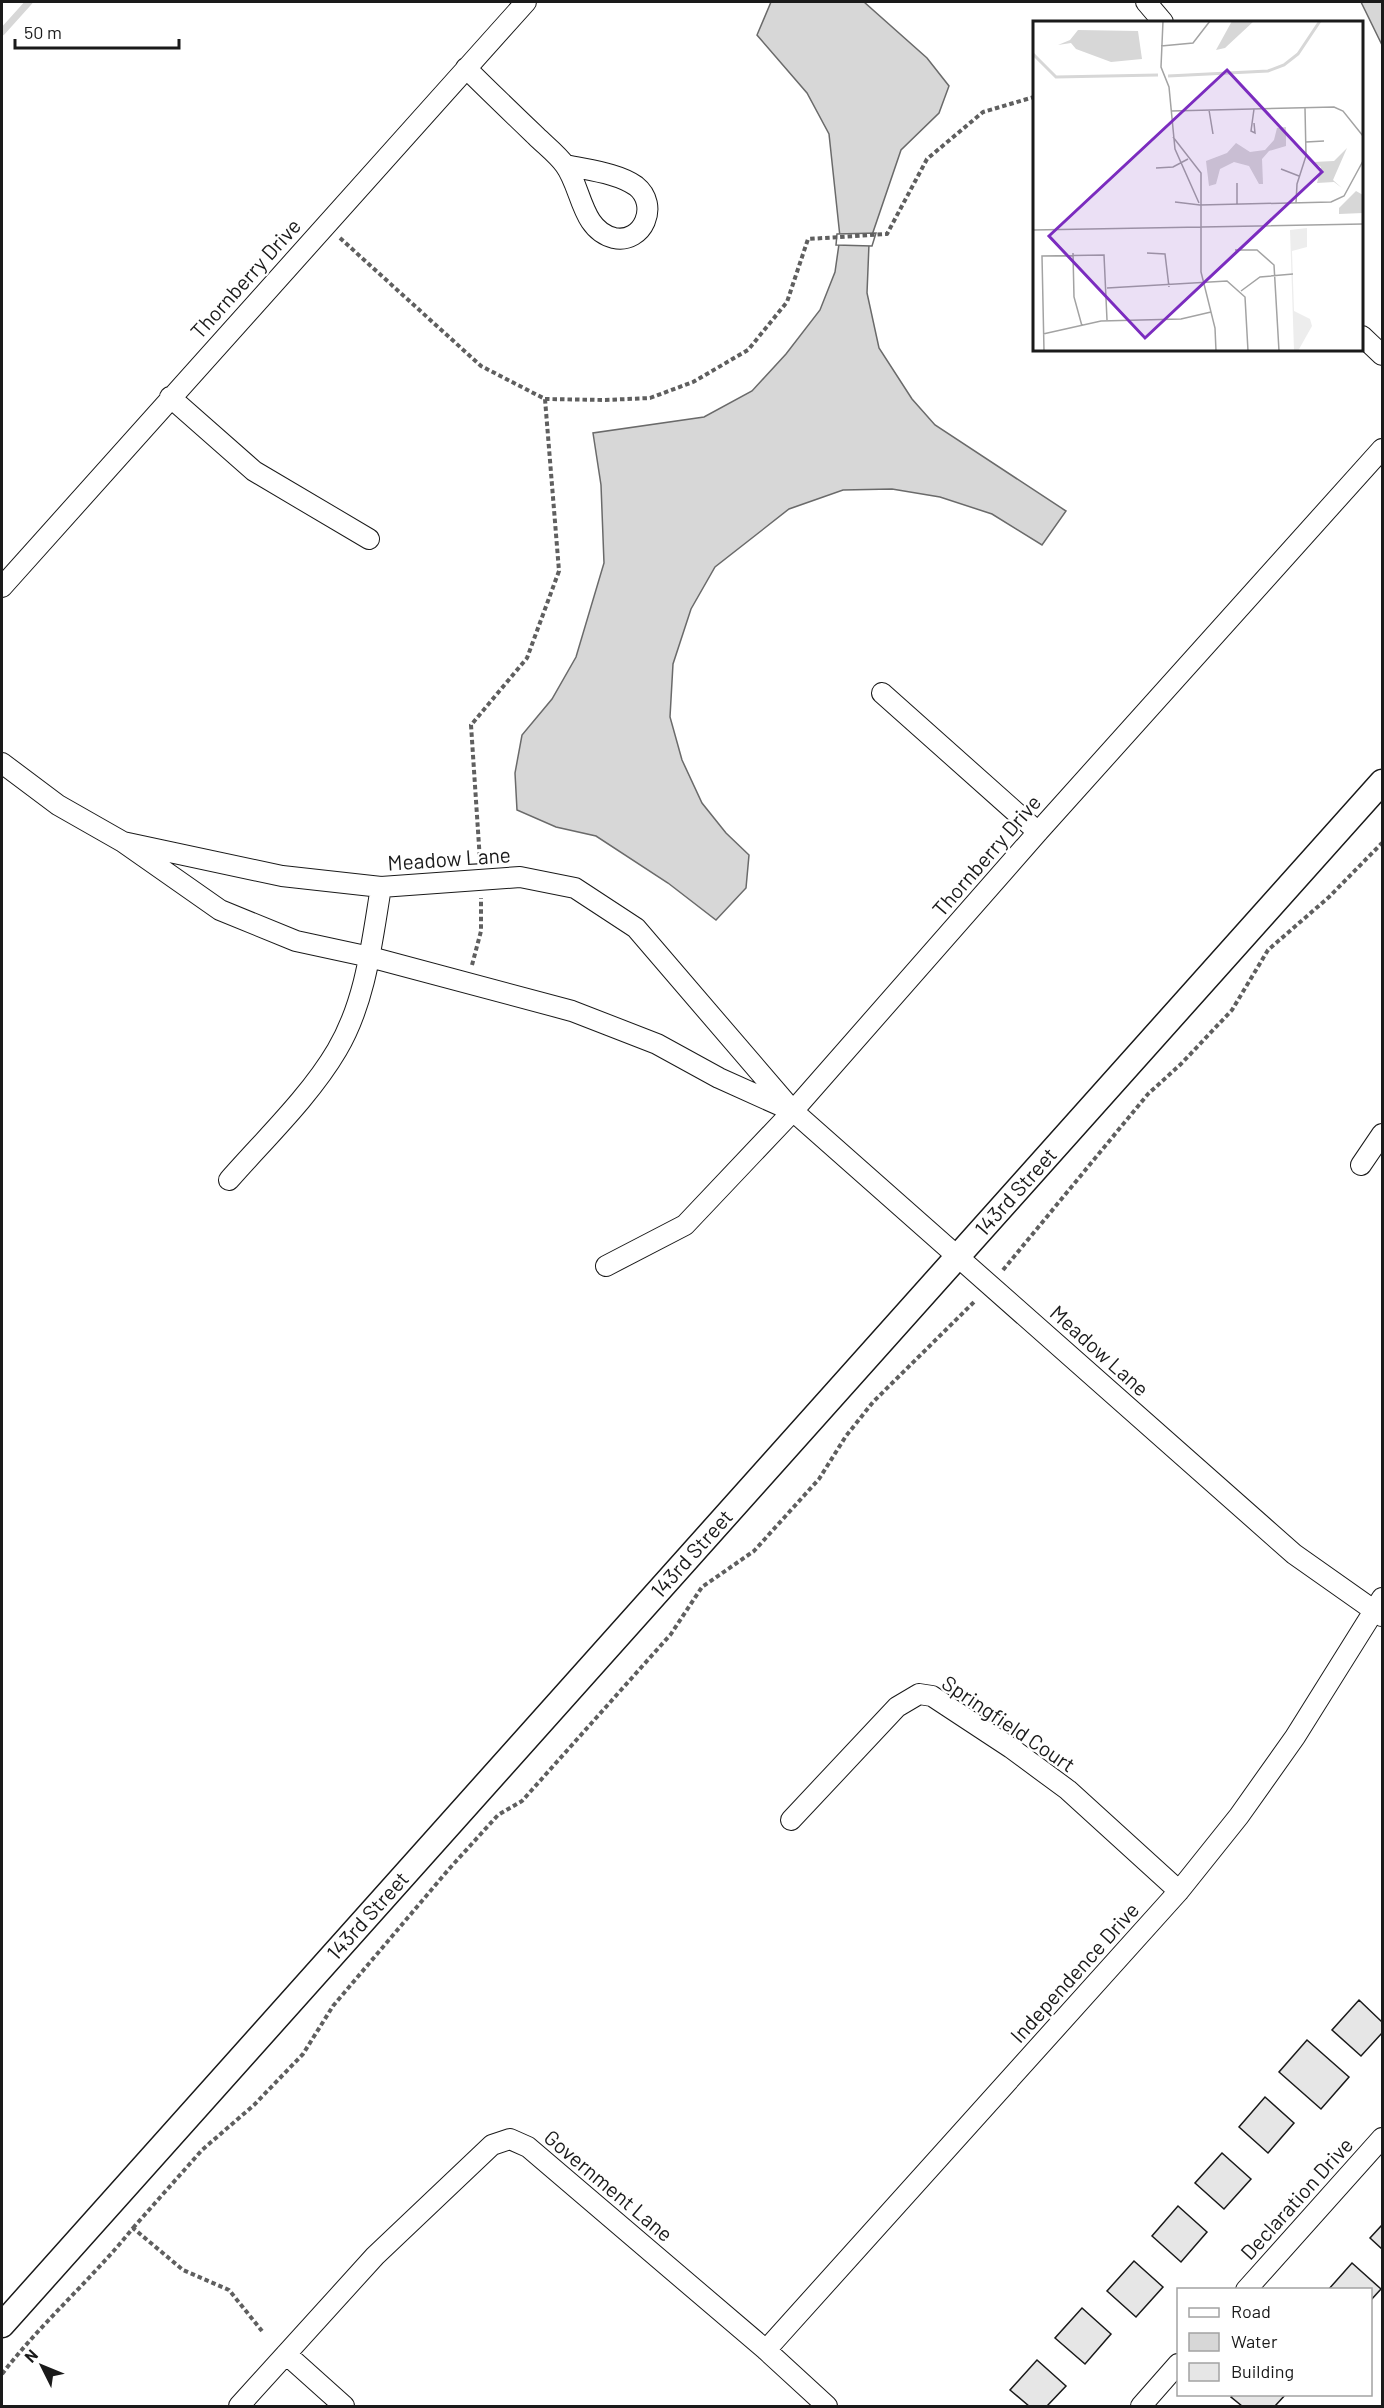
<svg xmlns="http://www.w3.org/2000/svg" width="1384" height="2408" viewBox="0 0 1384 2408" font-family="Barlow,sans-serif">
  <rect width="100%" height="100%" fill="#fff"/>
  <path fill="#d7d7d7" stroke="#6a6a6a" stroke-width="1.5" d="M 771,2 L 864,2 L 927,58 L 949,86 L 939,113 L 901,150 L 869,244 L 867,293 L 879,348 L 912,399 L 935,425 L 1066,511 L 1042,545 L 992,514 L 940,497 L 892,489 L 843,490 L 789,509 L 715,567 L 691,609 L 673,664 L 670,717 L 682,760 L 702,803 L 726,833 L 749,855 L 746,888 L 716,920 L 668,883 L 596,836 L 556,827 L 517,810 L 515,773 L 522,735 L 552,699 L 576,657 L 604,563 L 601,485 L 593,433 L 704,417 L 752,391 L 786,354 L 820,310 L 835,272 L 840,237 L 829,134 L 807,93 L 757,35 Z
    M 1361,2 L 1382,2 L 1382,45 Z"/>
  <path fill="#fff" stroke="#6a6a6a" stroke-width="1.5" d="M 876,233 L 872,246 L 836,245 L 837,234 Z"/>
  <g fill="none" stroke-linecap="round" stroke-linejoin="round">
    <path stroke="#d7d7d7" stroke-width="7" d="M 2,32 L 29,2"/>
  </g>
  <path fill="#e6e6e6" stroke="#1a1a1a" stroke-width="1.5" d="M 1359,2000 L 1382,2022 L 1382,2033 L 1361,2056 L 1332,2030 Z
    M 1307,2040 L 1349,2077 L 1321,2109 L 1279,2072 Z
    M 1265,2097 L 1294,2123 L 1268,2153 L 1239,2127 Z
    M 1222,2153 L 1251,2179 L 1224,2209 L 1195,2183 Z
    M 1178,2206 L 1207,2232 L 1181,2262 L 1152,2236 Z
    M 1382,2225 L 1382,2249 L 1370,2238 Z
    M 1134,2261 L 1163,2287 L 1136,2317 L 1107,2291 Z
    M 1352,2263 L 1381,2289 L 1370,2301 L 1370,2290 L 1328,2290 Z
    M 1082,2308 L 1111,2334 L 1085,2364 L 1055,2338 Z
    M 1037,2360 L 1066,2386 L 1047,2406 L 1029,2406 L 1010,2390 Z
    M 1233,2394 L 1286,2394 L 1275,2406 L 1242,2406 L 1231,2397 Z"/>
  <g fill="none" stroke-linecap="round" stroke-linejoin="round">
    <g stroke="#1a1a1a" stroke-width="22">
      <path id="minor" d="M 1146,2 L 1163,22
        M 466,68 C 489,91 512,113 536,136 C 545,145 557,154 565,165 C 582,188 581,230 614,238 C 643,244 660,205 636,186 C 618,173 587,170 566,165
        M 1362,336 L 1382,355
        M 170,397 L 254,471 L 369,539
        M 2,587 L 526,2
        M 882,693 L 1038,832
        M 2,763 L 58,805 L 123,842 L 220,910 L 296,941 L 370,957 L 572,1011 L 657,1044 L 719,1078 L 788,1109
        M 123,842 L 282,876 L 381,887 L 520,877 L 575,888 L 636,928 L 793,1111 L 1294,1554 L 1382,1616
        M 1361,1165 L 1382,1134
        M 229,1180 C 265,1139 310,1096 337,1050 C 366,1001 372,941 381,887
        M 606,1266 L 685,1225 L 793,1111 L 1038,832 L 1382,449
        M 791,1820 L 897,1707 L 919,1694 L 932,1696 L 1011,1748 L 1068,1790 L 1179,1891
        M 1246,2290 L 1382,2138
        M 766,2350 L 1179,1891 L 1239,1816 L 1295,1737 L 1382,1598
        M 286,2354 L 344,2406
        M 239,2406 L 375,2256 L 492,2145 L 510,2139 L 528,2147 L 766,2350 L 827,2406
        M 1141,2406 L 1178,2364"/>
    </g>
    <g stroke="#1a1a1a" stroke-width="27">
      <path id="tertiary" d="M 2,2325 L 1382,782"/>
    </g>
    <path stroke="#5f5f5f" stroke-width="4" stroke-dasharray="4.5 3" stroke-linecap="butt" d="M 340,238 L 481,366 L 545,399 L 559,571 L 527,658 L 471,725 L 480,861
      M 545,399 L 605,400 L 650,398 L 693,382 L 748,350 L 787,302 L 808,239 L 887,234 L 927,159 L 983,112 L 1034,97
      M 472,965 L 481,931 L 481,898
      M 1003,1270 L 1148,1094 L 1181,1064 L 1232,1010 L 1268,950 L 1329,897 L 1382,843
      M 133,2228 L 202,2150 L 254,2105 L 303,2054 L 333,2006 L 449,1869 L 498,1815 L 522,1801 L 671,1634 L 702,1587 L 754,1551 L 819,1479 L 846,1436 L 873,1402 L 976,1300
      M 2,2374 C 42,2322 92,2279 133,2228 L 183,2270 L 229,2290 L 262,2331"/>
    <use href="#minor" stroke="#fff" stroke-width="20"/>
    <use href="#tertiary" stroke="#fff" stroke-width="24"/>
  </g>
  <g text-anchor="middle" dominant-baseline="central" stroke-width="4.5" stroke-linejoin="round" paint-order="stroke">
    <g font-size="21" fill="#1a1a1a" stroke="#fff">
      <text transform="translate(245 278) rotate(-48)">Thornberry Drive</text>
      <text transform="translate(986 855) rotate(-49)">Thornberry Drive</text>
      <text transform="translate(449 858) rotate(-4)">Meadow Lane</text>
      <text transform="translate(1015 1191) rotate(-48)">143rd Street</text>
      <text transform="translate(1100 1350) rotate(42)">Meadow Lane</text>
      <text transform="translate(691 1553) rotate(-48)">143rd Street</text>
      <text transform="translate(1009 1723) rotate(34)">Springfield Court</text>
      <text transform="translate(367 1915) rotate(-48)">143rd Street</text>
      <text transform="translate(1074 1972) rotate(-48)">Independence Drive</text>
      <text transform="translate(609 2185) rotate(40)">Government Lane</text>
      <text transform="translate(1296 2198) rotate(-48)">Declaration Drive</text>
    </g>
  </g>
  <g transform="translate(1033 21)">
    <rect width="330" height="330" fill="#fff"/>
    <path d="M 274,207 L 274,226 L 259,230 L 261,290 L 277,298 L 279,305 L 265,330 L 261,330 L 257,209 Z" fill="#ededed"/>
    <path d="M 199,0 L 221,0 L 192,27 L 183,29 ZM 45,9 L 105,10 L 109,38 L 78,41 L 43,28 L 38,22 L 25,24 L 37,19 ZM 253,106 L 253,125 L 236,130 L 229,138 L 230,163 L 226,163 L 216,145 L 201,141 L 187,148 L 183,163 L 176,165 L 173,140 L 194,132 L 203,122 L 217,131 L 232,129 L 241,119 L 244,107 ZM 314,127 L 300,159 L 309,167 L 301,161 L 284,162 L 288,146 L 280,141 L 301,140 ZM 323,170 L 330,174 L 330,192 L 306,193 L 306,187 Z" fill="#d7d7d7"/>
    <path fill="none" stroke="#d7d7d7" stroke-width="3" d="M 0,33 L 23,56 L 125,54M 135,55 L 235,50 L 251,44 L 265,33 L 287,0"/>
    <path fill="none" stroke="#a3a3a3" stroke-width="1.5" d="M 130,0 L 128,46 L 136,66 L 142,128 L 166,182M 128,25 L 160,22 L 177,0M 176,89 L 180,113M 138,90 L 301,86 L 310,90 L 330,115M 221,102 L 222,112 L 218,110 L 221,88M 140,116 L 168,152 L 168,251 L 182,307 L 183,330M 273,121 L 291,120M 123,147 L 140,146 L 155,138M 248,148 L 266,155M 204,162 L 204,183M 142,181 L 167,184 L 298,181 L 311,175 L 330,140M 263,182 L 264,163 L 273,135 L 272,87M 0,209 L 330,203M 202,229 L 224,229 L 241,244 L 246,330M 40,232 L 41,276 L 49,305M 114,232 L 132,233 L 136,266M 74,267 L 194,260 L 212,276 L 215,330M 208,270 L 227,256 L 260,253M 10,313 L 68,300 L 148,298 L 178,291M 11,330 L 9,235 L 71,234 L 74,299"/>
    <path fill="#7b2cbf" fill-opacity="0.15" stroke="#7b2cbf" stroke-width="3" d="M 194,49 L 289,151 L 112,317 L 16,215 Z"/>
    <rect width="330" height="330" fill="none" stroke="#1a1a1a" stroke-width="3"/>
  </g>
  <rect width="1384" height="2408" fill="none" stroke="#1a1a1a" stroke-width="6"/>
  <rect x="1177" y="2288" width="195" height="108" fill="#ffffff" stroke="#a3a3a3" stroke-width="1.5"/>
  <rect x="1189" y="2308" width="30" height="9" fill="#ffffff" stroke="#a3a3a3" stroke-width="1.5"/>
  <text x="1231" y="2318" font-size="18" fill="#1a1a1a">Road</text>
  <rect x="1189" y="2333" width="30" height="18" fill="#d7d7d7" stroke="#a3a3a3" stroke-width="1.5"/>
  <text x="1231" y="2348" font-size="18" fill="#1a1a1a">Water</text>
  <rect x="1189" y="2363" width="30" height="18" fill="#e6e6e6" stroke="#a3a3a3" stroke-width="1.5"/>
  <text x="1231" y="2378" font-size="18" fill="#1a1a1a">Building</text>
  <g transform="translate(42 2366) rotate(313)" stroke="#ffffff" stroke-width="4.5" paint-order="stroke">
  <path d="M0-4.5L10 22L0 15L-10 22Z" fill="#1a1a1a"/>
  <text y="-9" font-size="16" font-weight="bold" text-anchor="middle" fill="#1a1a1a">N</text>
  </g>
  <path d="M15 39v9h164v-9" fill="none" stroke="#1a1a1a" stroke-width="3"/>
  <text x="24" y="39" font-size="18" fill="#1a1a1a" stroke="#ffffff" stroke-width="4.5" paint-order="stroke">50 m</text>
</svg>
